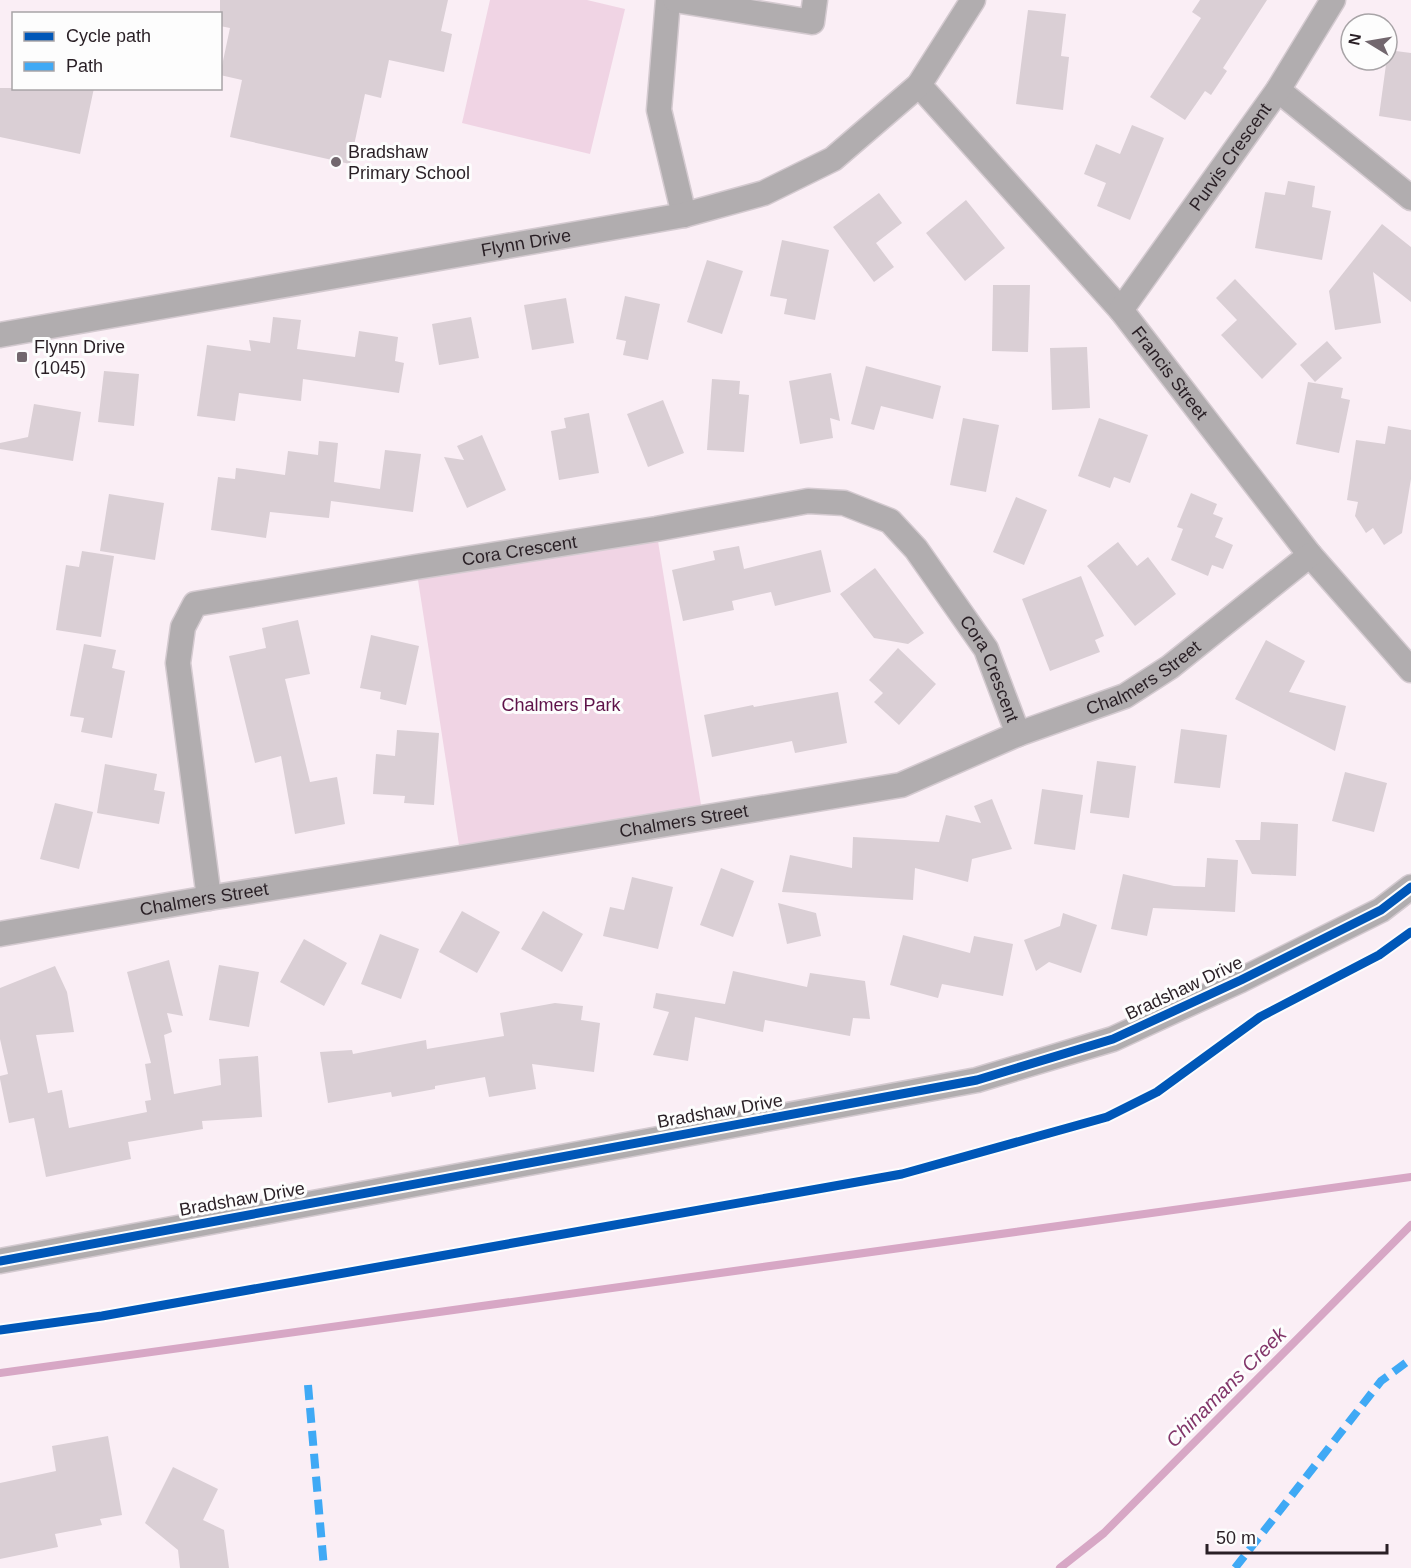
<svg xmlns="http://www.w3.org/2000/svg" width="1411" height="1568" viewBox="0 0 1411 1568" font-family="Helvetica,sans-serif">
  <rect width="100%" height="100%" fill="#faeef5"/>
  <path fill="#f0d4e4" d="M 490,0 L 587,0 L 625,9 L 590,154 L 462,123 Z
    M 656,529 L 703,817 L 461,858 L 416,567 Z"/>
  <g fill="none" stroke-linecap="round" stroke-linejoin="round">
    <path stroke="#d7a7c5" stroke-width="8" d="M 0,1373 L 1411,1177
      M 1060,1568 L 1104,1533 L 1411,1225"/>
  </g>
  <path fill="#dacfd5" d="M 220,0 L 448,0 L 441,31 L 452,34 L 444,72 L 389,60 L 381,98 L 365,94 L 350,164 L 230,137 L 242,80 L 220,75 L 230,28 L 220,26 Z
    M 1200,0 L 1267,0 L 1223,68 L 1227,71 L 1211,95 L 1205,91 L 1185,120 L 1150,97 L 1201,18 L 1192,12 Z
    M 1028,10 L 1066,14 L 1061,56 L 1069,57 L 1063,110 L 1016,104 Z
    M 1388,50 L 1411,53 L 1411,121 L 1379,116 Z
    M 0,88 L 94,88 L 80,154 L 0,137 Z
    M 1132,125 L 1164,138 L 1130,220 L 1097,206 L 1106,183 L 1084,174 L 1096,144 L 1120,154 Z
    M 1288,181 L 1315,186 L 1312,207 L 1331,211 L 1322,260 L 1255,248 L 1265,192 L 1285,195 Z
    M 879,193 L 902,223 L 876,243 L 894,267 L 874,282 L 833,227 Z
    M 966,200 L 1005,248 L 965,281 L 926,233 Z
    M 1382,224 L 1411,247 L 1411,302 L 1373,272 L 1381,323 L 1335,330 L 1329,291 Z
    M 782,240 L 829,250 L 815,320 L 784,314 L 787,299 L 770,296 Z
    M 707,260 L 743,271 L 722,334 L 687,322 Z
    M 1235,279 L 1297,344 L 1262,379 L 1221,335 L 1237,320 L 1216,298 Z
    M 993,285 L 1030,285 L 1028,352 L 992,351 Z
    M 625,296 L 660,304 L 648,360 L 623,355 L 626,341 L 616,339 Z
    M 566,298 L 574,343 L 532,350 L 524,305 Z
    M 273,317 L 301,320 L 297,349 L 355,357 L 359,331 L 398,337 L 395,361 L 404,363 L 399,393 L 303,379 L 301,401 L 239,393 L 235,421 L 197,416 L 207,345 L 251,351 L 249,340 L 270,343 Z
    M 471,317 L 479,358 L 439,365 L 432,324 Z
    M 1327,341 L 1342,358 L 1315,382 L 1300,365 Z
    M 1087,347 L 1090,408 L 1052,410 L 1050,348 Z
    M 866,366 L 941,386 L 933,419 L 881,406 L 874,430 L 851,424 Z
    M 104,371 L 139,374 L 134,426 L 98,422 Z
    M 831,373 L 840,421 L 830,418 L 833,438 L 800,444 L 789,381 Z
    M 712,379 L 740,381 L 739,394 L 749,395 L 744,452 L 707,450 Z
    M 1308,382 L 1343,388 L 1341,398 L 1350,400 L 1339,453 L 1296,444 Z
    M 663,400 L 684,453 L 648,467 L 627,414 Z
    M 34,404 L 81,412 L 73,461 L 0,449 L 0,443 L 28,437 Z
    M 589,413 L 599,473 L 559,480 L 551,431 L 566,428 L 564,418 Z
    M 963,418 L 999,425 L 986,492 L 950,485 Z
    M 1099,418 L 1148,435 L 1130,483 L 1114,477 L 1110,488 L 1078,476 Z
    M 1388,426 L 1411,430 L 1411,479 L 1402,533 L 1384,545 L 1373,528 L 1366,533 L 1355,516 L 1358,502 L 1347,500 L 1356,440 L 1385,444 Z
    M 482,435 L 506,490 L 467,508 L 444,457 L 464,460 L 457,446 Z
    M 319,441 L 338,443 L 334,482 L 380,489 L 385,450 L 421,454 L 413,512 L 331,501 L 329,518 L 270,512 L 266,538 L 211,530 L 218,477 L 235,479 L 236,468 L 285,475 L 288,451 L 318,455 Z
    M 1191,493 L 1217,504 L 1213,514 L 1223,518 L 1215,537 L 1233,545 L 1223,569 L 1212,565 L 1208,576 L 1171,560 L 1183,529 L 1177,527 Z
    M 109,494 L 164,503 L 155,560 L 100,551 Z
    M 1016,497 L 1047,510 L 1024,565 L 993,552 Z
    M 1118,542 L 1137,566 L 1148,557 L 1176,594 L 1135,626 L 1087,566 Z
    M 739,546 L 744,569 L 821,550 L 831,592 L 775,606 L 771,592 L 732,601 L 734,610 L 683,621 L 672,570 L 715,560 L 713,551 Z
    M 82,551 L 114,556 L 101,637 L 56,630 L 66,565 L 79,567 Z
    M 875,568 L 924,633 L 908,644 L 874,638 L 840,594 Z
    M 1081,576 L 1104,636 L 1095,640 L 1100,652 L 1050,671 L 1022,599 Z
    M 298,620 L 310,674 L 285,679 L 310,782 L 337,777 L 345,824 L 295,834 L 281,756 L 255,763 L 229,656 L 266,648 L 262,628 Z
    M 371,635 L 419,646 L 406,705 L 380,699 L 381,692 L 360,688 Z
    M 1266,640 L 1305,661 L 1289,692 L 1346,706 L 1335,751 L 1235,699 Z
    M 84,644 L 116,650 L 112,668 L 125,671 L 112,738 L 81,732 L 84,718 L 70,716 Z
    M 898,648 L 936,684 L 899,725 L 874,702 L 883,693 L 869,680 Z
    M 838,692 L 847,743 L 795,753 L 792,741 L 712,757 L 704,715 L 753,705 L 754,707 Z
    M 1181,729 L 1227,735 L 1220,788 L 1174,783 Z
    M 397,730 L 439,733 L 434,805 L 404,803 L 405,796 L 373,794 L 376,754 L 395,756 Z
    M 1097,761 L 1136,766 L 1129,818 L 1090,813 Z
    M 105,764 L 157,774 L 154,790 L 165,792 L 159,824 L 97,813 Z
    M 1345,772 L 1387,783 L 1374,832 L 1332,821 Z
    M 1042,789 L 1083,795 L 1075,850 L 1034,844 Z
    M 992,799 L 1012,849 L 972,859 L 968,882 L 915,868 L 913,900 L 782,892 L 790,855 L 852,868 L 853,837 L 939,842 L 946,815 L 981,823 L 974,806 Z
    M 55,803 L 93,812 L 79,869 L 40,859 Z
    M 1261,822 L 1298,824 L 1296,876 L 1252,874 L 1235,840 L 1260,840 Z
    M 1207,858 L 1238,860 L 1235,912 L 1153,908 L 1147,936 L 1111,929 L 1123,874 L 1174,886 L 1205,887 Z
    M 721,868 L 754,881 L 733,937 L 700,925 Z
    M 632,877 L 673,887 L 658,949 L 603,936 L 610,907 L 624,910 Z
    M 778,903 L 816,913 L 821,936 L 787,944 Z
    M 462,911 L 500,932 L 477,973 L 439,952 Z
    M 543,911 L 583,934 L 562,972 L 521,949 Z
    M 1063,913 L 1097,925 L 1081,973 L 1049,962 L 1036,971 L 1024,940 L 1060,926 Z
    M 380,934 L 419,949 L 401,999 L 361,984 Z
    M 903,935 L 970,953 L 974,936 L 1013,944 L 1003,996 L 942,984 L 938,998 L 890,985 Z
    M 304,939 L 347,963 L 324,1006 L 280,982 Z
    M 169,960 L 183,1016 L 167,1013 L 172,1032 L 164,1035 L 174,1094 L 221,1085 L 219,1059 L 258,1056 L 262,1117 L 202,1121 L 203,1129 L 128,1142 L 131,1159 L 46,1177 L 34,1118 L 9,1123 L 0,1079 L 0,1076 L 8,1074 L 0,1039 L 0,988 L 55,966 L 67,992 L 74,1032 L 36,1035 L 48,1093 L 62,1090 L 69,1128 L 147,1112 L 145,1101 L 151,1100 L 145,1064 L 151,1063 L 127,972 Z
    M 219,965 L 259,972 L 249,1027 L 209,1020 Z
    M 733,971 L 807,987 L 810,973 L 865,981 L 870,1019 L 853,1018 L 850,1036 L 765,1020 L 763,1032 L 695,1017 L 688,1061 L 653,1055 L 669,1012 L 653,1008 L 656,993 L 725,1004 Z
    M 555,1003 L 583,1006 L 581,1020 L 600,1023 L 594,1072 L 532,1064 L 536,1089 L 489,1097 L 485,1077 L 435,1086 L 435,1089 L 392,1097 L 391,1092 L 328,1103 L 320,1052 L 352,1050 L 353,1054 L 426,1040 L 427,1049 L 504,1036 L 500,1013 Z
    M 108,1436 L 122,1515 L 100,1519 L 102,1525 L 55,1534 L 58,1547 L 0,1559 L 0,1483 L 56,1471 L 52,1446 Z
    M 173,1467 L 218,1489 L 203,1520 L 224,1530 L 229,1568 L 180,1568 L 178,1550 L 145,1523 Z"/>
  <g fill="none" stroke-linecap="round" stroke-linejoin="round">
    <g stroke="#d4cad0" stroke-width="27">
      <g id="minor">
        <path d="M 668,0 L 659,110 L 684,215"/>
        <path d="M 675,0 L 812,22 L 815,0"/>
        <path id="s1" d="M 919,85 L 1121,310 L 1310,555 L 1411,670"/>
        <path d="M 1278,90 L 1411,198"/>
        <path id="s2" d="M 1121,310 L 1278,90 L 1333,0"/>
        <path id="s3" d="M 0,335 L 684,215 L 764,193 L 833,159 L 919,85 L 973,0"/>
        <path id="s4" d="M 209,898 L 178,663 L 183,627 L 195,604 L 416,567 L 656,529 L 808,501 L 844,503 L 890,521 L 916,549 L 986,649 L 1018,734"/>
        <path id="s5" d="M 0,934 L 209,898 L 461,858 L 901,785 L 1018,734 L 1125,696 L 1170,667 L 1310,555"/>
        <path d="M 0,1261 L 977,1080 L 1113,1039 L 1241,980 L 1381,910 L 1411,887"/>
      </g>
    </g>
    <use href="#minor" stroke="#b1adaf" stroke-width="24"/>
    <path stroke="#3fa9f5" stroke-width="8" stroke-dasharray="15 8" stroke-linecap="butt" d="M 308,1385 L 324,1568
      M 1235,1568 L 1381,1381 L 1411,1359"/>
    <g stroke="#fdfdfd" stroke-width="13">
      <path id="cycleway" d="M 0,1261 L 977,1080 L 1113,1039 L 1241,980 L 1381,910 L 1411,887
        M 0,1330 L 102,1316 L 902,1174 L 1107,1117 L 1157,1092 L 1260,1017 L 1379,955 L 1411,932"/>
    </g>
    <use href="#cycleway" stroke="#0057b8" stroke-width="9"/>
  </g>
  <g fill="#72676e" stroke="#fdfdfd" stroke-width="2">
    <circle cx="336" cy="162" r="6"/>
    <rect x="16" y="351" width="12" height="12" rx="3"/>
  </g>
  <g text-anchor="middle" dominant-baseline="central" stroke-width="6" stroke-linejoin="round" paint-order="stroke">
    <g font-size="18" fill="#291f25" stroke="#fdfdfd" text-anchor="start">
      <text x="348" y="152">Bradshaw<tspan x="348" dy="21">Primary School</tspan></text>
      <text x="34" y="347">Flynn Drive<tspan x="34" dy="21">(1045)</tspan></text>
    </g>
    <g font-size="18" fill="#291f25" stroke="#fdfdfd">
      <text stroke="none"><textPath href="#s2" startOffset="188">Purvis Crescent</textPath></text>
      <text stroke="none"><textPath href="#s3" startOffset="534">Flynn Drive</textPath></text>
      <text stroke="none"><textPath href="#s1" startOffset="382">Francis Street</textPath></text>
      <text stroke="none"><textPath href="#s4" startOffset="628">Cora Crescent</textPath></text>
      <text stroke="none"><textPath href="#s4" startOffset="1186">Cora Crescent</textPath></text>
      <text stroke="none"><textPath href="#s5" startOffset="1179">Chalmers Street</textPath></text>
      <text stroke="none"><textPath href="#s5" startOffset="693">Chalmers Street</textPath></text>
      <text stroke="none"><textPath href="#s5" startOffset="207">Chalmers Street</textPath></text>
      <text transform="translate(1184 988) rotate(-25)">Bradshaw Drive</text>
      <text transform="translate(720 1111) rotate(-10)">Bradshaw Drive</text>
      <text transform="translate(242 1199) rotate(-10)">Bradshaw Drive</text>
    </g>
    <g font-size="18" fill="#5e1349" stroke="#fdfdfd">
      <text x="561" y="705">Chalmers Park</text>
    </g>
    <g font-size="20" font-style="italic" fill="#82366a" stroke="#fdfdfd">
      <text transform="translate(1226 1387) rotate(-45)">Chinamans Creek</text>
    </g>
  </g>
  <rect x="12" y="12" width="210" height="78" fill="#fdfdfd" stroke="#a8a4a7" stroke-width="1.5"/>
  <rect x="24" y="32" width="30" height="9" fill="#0057b8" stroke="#a8a4a7" stroke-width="1.5"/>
  <text x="66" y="42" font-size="18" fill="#291f25">Cycle path</text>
  <rect x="24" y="62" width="30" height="9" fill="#3fa9f5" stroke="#a8a4a7" stroke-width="1.5"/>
  <text x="66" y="72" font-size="18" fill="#291f25">Path</text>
  <g transform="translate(1369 42) rotate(281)"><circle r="28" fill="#fdfdfd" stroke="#a8a4a7" stroke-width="1.5"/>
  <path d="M0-4.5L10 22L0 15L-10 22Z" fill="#72676e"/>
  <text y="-9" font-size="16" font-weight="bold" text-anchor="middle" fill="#291f25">N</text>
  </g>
  <path d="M1207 1544v9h180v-9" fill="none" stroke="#291f25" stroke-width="3"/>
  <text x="1216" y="1544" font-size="18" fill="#291f25" stroke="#fdfdfd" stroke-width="4.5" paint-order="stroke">50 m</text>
</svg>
